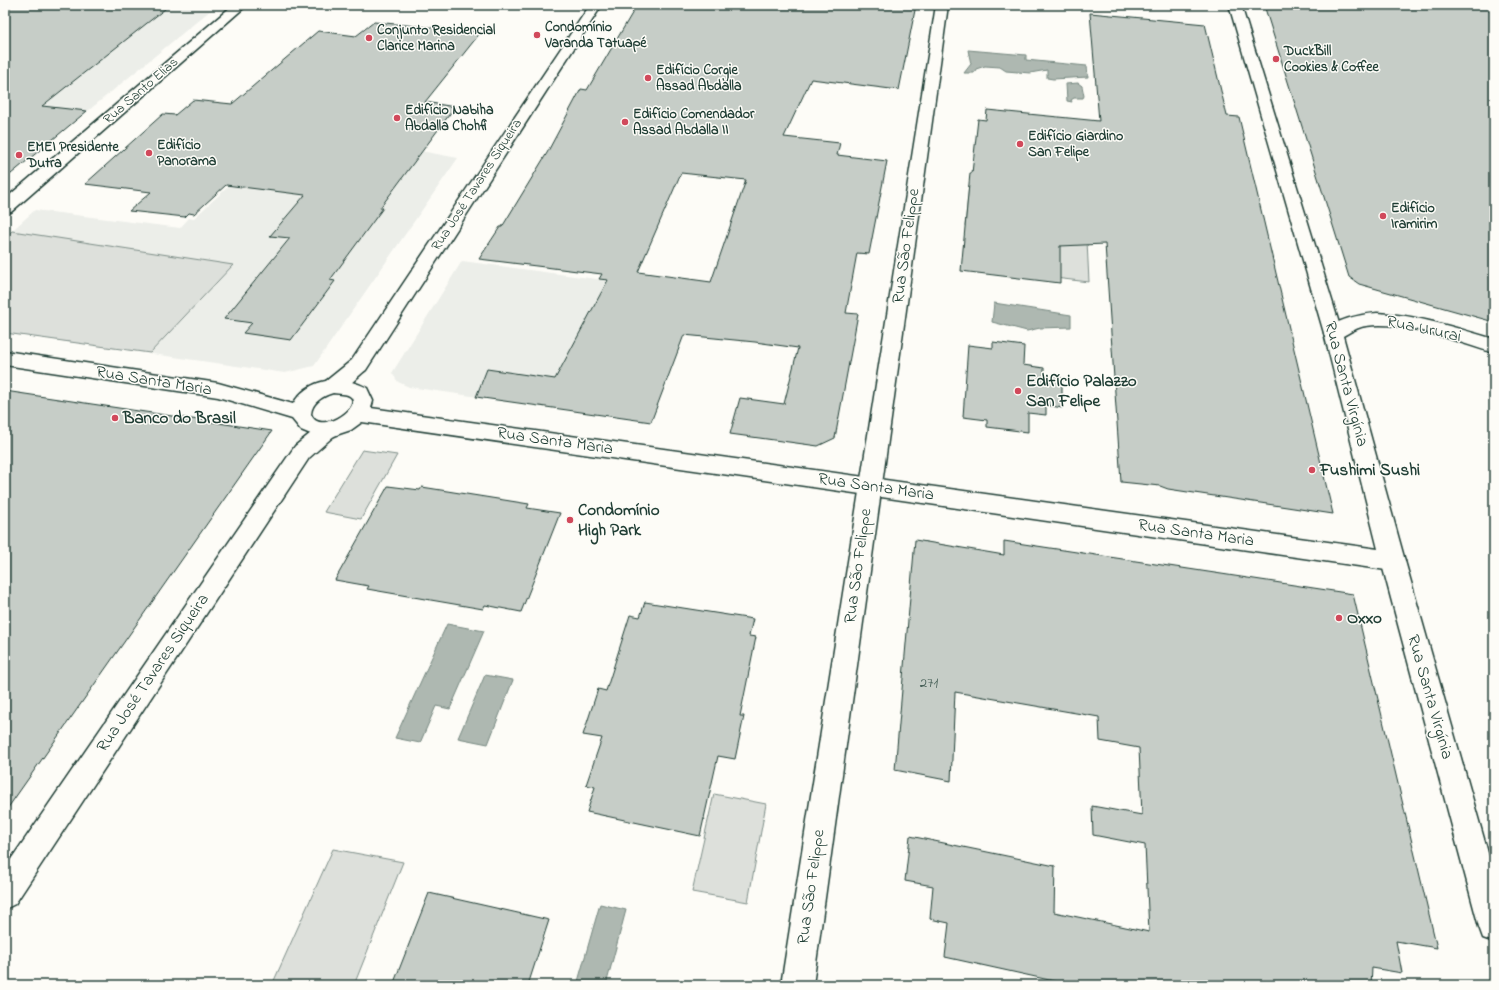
<svg xmlns="http://www.w3.org/2000/svg" width="1499" height="990" viewBox="0 0 1499 990" font-family="'Indie Flower',sans-serif">
  <rect width="100%" height="100%" fill="#fdfcf7"/>
  <filter id="ink" filterUnits="userSpaceOnUse"><feTurbulence type="fractalNoise" baseFrequency=".025" numOctaves="2"/><feDisplacementMap in="SourceGraphic" scale="8" xChannelSelector="R" yChannelSelector="G"/><feConvolveMatrix kernelMatrix="1 2 1 2 8 2 1 2 1" color-interpolation-filters="sRGB"/></filter>
  <g filter="url(#ink)">
    <path fill="#eceee9" d="M 5,5 L 217,5 L 5,179 Z
      M 293,127 L 458,158 L 314,366 L 285,373 L 5,333 L 5,237 L 35,210 L 180,228 L 189,218 L 193,219 Z
      M 462,261 L 634,284 L 575,411 L 409,387 L 398,382 L 392,373 Z"/>
    <path fill="#dde0db" stroke="#7e8e88" d="M 969,185 L 1010,190 L 1087,241 L 1089,282 L 969,268 L 973,227 L 965,226 Z
      M 12,231 L 233,265 L 150,353 L 5,333 L 5,237 Z
      M 362,450 L 397,455 L 361,519 L 324,512 Z
      M 714,794 L 766,804 L 748,902 L 692,892 Z
      M 333,849 L 403,862 L 354,985 L 272,985 Z"/>
    <path fill="#aeb8b1" stroke="#75877f" d="M 968,50 L 1026,55 L 1026,60 L 1087,66 L 1088,77 L 1053,79 L 1047,78 L 1047,70 L 1030,73 L 1006,71 L 1000,67 L 985,66 L 976,69 L 974,73 L 964,73 L 971,64 Z
      M 1078,83 L 1082,86 L 1084,96 L 1083,98 L 1074,98 L 1071,100 L 1072,102 L 1067,101 L 1066,84 Z
      M 994,303 L 1071,315 L 1071,327 L 1040,328 L 1027,331 L 992,322 Z
      M 447,624 L 484,631 L 450,709 L 436,706 L 420,743 L 395,738 Z
      M 485,675 L 513,680 L 488,744 L 458,738 Z
      M 600,904 L 626,910 L 606,985 L 577,985 Z"/>
    <path fill="#c6cdc7" stroke="#1f3d34" fill-rule="evenodd" d="M 5,5 L 170,5 L 42,106 L 87,111 L 5,179 Z
      M 637,5 L 916,5 L 899,90 L 811,79 L 784,137 L 840,143 L 837,155 L 887,161 L 869,254 L 857,253 L 846,313 L 858,314 L 835,438 L 818,446 L 730,434 L 740,398 L 784,404 L 798,348 L 755,342 L 684,335 L 651,422 L 476,397 L 487,369 L 555,379 L 608,280 L 599,279 L 602,274 L 479,259 L 500,227 L 502,227 L 547,153 L 581,89 L 587,90 ZM 681,173 L 746,180 L 711,282 L 638,272 Z
      M 1264,5 L 1494,6 L 1494,322 L 1359,284 L 1349,277 Z
      M 1090,13 L 1205,24 L 1227,116 L 1239,117 L 1333,514 L 1168,489 L 1160,486 L 1121,482 L 1105,244 L 1060,246 L 1060,283 L 961,271 L 970,173 L 972,173 L 978,119 L 986,120 L 987,110 L 1099,121 Z
      M 374,22 L 481,32 L 425,102 L 455,107 L 380,208 L 383,208 L 330,280 L 335,281 L 291,340 L 243,333 L 252,323 L 224,319 L 290,238 L 270,236 L 305,195 L 226,185 L 194,214 L 189,213 L 185,217 L 129,211 L 151,192 L 85,184 L 163,114 L 175,115 L 193,100 L 232,104 L 318,31 L 356,36 Z
      M 993,342 L 1024,346 L 1023,365 L 1044,368 L 1044,376 L 1062,378 L 1062,408 L 1046,405 L 1046,415 L 1028,413 L 1028,432 L 987,427 L 987,420 L 963,417 L 968,345 L 993,348 Z
      M 5,391 L 272,431 L 5,812 Z
      M 388,486 L 420,490 L 422,487 L 529,504 L 527,508 L 560,513 L 521,612 L 485,605 L 483,609 L 367,589 L 369,586 L 335,580 Z
      M 915,540 L 1004,555 L 1004,541 L 1353,594 L 1437,948 L 1396,941 L 1402,973 L 1372,968 L 1371,985 L 1072,985 L 945,957 L 949,923 L 930,919 L 933,886 L 905,881 L 910,836 L 1055,866 L 1054,912 L 1149,932 L 1145,845 L 1093,835 L 1092,806 L 1142,815 L 1139,748 L 1100,741 L 1099,717 L 955,692 L 951,781 L 895,770 Z
      M 645,602 L 753,619 L 749,636 L 756,637 L 740,716 L 744,716 L 735,759 L 718,756 L 700,836 L 587,812 L 595,787 L 586,785 L 602,738 L 583,735 L 598,689 L 606,691 L 630,615 L 640,617 Z
      M 429,893 L 549,920 L 528,985 L 393,985 Z"/>
    <g fill="none" stroke-linecap="round" stroke-linejoin="round">
      <g stroke="#1f3d34" stroke-width="3">
        <path id="street" d="M 233,5 L 247,5 L 11,212 L 5,213 L 5,199 Z
          M 590,5 L 602,5 L 366,370 C 354,379 342,396 326,391 L 323,386 L 326,381 L 352,360 Z
          M 936,5 L 948,5 L 813,985 L 781,985 Z
          M 1229,5 L 1241,5 L 1342,333 L 1340,338 L 1333,339 L 1326,338 L 1324,333 Z
          M 329,421 L 336,424 L 339,429 L 336,434 L 309,458 L 15,904 L 5,909 L 5,868 L 295,446 L 322,424 Z
          M 1393,551 L 1401,554 L 1405,561 L 1494,874 L 1494,942 L 1483,938 L 1479,927 L 1381,561 L 1385,554 Z"/>
      </g>
      <g stroke="#1f3d34" stroke-width="3">
        <path id="secondary" d="M 1377,313 C 1418,315 1456,328 1494,339 L 1494,353 C 1457,342 1404,320 1366,326 C 1358,327 1350,332 1343,336 L 1405,561 L 1401,568 L 1393,571 L 362,422 L 351,430 L 339,434 L 332,437 L 318,437 L 301,430 L 292,419 L 218,397 L 5,365 L 5,351 L 218,383 L 293,404 C 308,378 341,374 367,388 L 373,401 L 371,408 L 1378,549 L 1324,333 C 1332,320 1362,314 1377,313 ZM 333,393 C 338,394 347,393 351,397 C 362,409 318,436 311,414 C 312,402 323,396 333,393 Z"/>
      </g>
      <use href="#street" fill="#fdfcf7" fill-rule="evenodd"/>
      <use href="#secondary" fill="#fdfcf7" fill-rule="evenodd"/>
    </g>
  </g>
  <g fill="#d1495b" stroke="#fdfcf7" stroke-width="1.5">
    <circle cx="537" cy="35" r="4"/>
    <circle cx="369" cy="38" r="4"/>
    <circle cx="1276" cy="59" r="4"/>
    <circle cx="648" cy="78" r="4"/>
    <circle cx="397" cy="118" r="4"/>
    <circle cx="625" cy="122" r="4"/>
    <circle cx="1020" cy="144" r="4"/>
    <circle cx="149" cy="153" r="4"/>
    <circle cx="19" cy="155" r="4"/>
    <circle cx="1383" cy="216" r="4"/>
    <circle cx="1018" cy="391" r="4"/>
    <circle cx="115" cy="418" r="4"/>
    <circle cx="1312" cy="470" r="4"/>
    <circle cx="570" cy="520" r="4"/>
    <circle cx="1339" cy="618" r="4"/>
  </g>
  <g text-anchor="middle" dominant-baseline="central" stroke-width="3" stroke-linejoin="round" paint-order="stroke">
    <g font-size="14" font-weight="bold" fill="#1f3d34" stroke="#fdfcf7" text-anchor="start">
      <text x="545" y="27">Condomínio<tspan x="545" dy="16">Varanda Tatuapé</tspan></text>
      <text x="377" y="30">Conjunto Residencial<tspan x="377" dy="16">Clarice Marina</tspan></text>
      <text x="1284" y="51">DuckBill<tspan x="1284" dy="16">Cookies &amp; Coffee</tspan></text>
      <text x="656" y="70">Edifício Corgie<tspan x="656" dy="16">Assad Abdalla</tspan></text>
      <text x="405" y="110">Edifício Nabiha<tspan x="405" dy="16">Abdalla Chohfi</tspan></text>
      <text x="633" y="114">Edifício Comendador<tspan x="633" dy="16">Assad Abdalla II</tspan></text>
      <text x="1028" y="136">Edifício Giardino<tspan x="1028" dy="16">San Felipe</tspan></text>
      <text x="157" y="145">Edifício<tspan x="157" dy="16">Panorama</tspan></text>
      <text x="27" y="147">EMEI Presidente<tspan x="27" dy="16">Dutra</tspan></text>
      <text x="1391" y="208">Edifício<tspan x="1391" dy="16">Iramirim</tspan></text>
    </g>
    <g font-size="14" fill="#1f3d34" stroke="#fdfcf7">
      <text transform="translate(141 91) rotate(-41)">Rua Santo Elias</text>
      <text transform="translate(477 185) rotate(-57)">Rua José Tavares Siqueira</text>
    </g>
    <g font-size="15" fill="#496159">
      <text x="929" y="683">271</text>
    </g>
    <g font-size="17" fill="#1f3d34" stroke="#fdfcf7">
      <text transform="translate(906 246) rotate(-82)">Rua São Felippe</text>
      <text transform="translate(1424 329) rotate(12)">Rua Ururai</text>
      <text transform="translate(154 381) rotate(9)">Rua Santa Maria</text>
      <text transform="translate(1346 384) rotate(75)">Rua Santa Virgínia</text>
      <text transform="translate(555 441) rotate(8)">Rua Santa Maria</text>
      <text transform="translate(876 487) rotate(8)">Rua Santa Maria</text>
      <text transform="translate(1196 533) rotate(8)">Rua Santa Maria</text>
      <text transform="translate(858 566) rotate(-82)">Rua São Felippe</text>
      <text transform="translate(153 673) rotate(-56)">Rua José Tavares Siqueira</text>
      <text transform="translate(1430 697) rotate(74)">Rua Santa Virgínia</text>
      <text transform="translate(811 887) rotate(-82)">Rua São Felippe</text>
    </g>
    <g font-size="17" font-weight="bold" fill="#1f3d34" stroke="#fdfcf7" text-anchor="start">
      <text x="1026" y="381">Edifício Palazzo<tspan x="1026" dy="20">San Felipe</tspan></text>
      <text x="123" y="418">Banco do Brasil</text>
      <text x="1320" y="470">Fushimi Sushi</text>
      <text x="578" y="510">Condomínio<tspan x="578" dy="20">High Park</tspan></text>
      <text x="1347" y="618">Oxxo</text>
    </g>
  </g>
  <rect width="1499" height="990" fill="none" stroke="#fdfcf7" stroke-width="20"/>
  <rect x="10" y="10" width="1479" height="970" fill="none" stroke="#1f3d34" stroke-width="1.5" filter="url(#ink)"/>
</svg>
